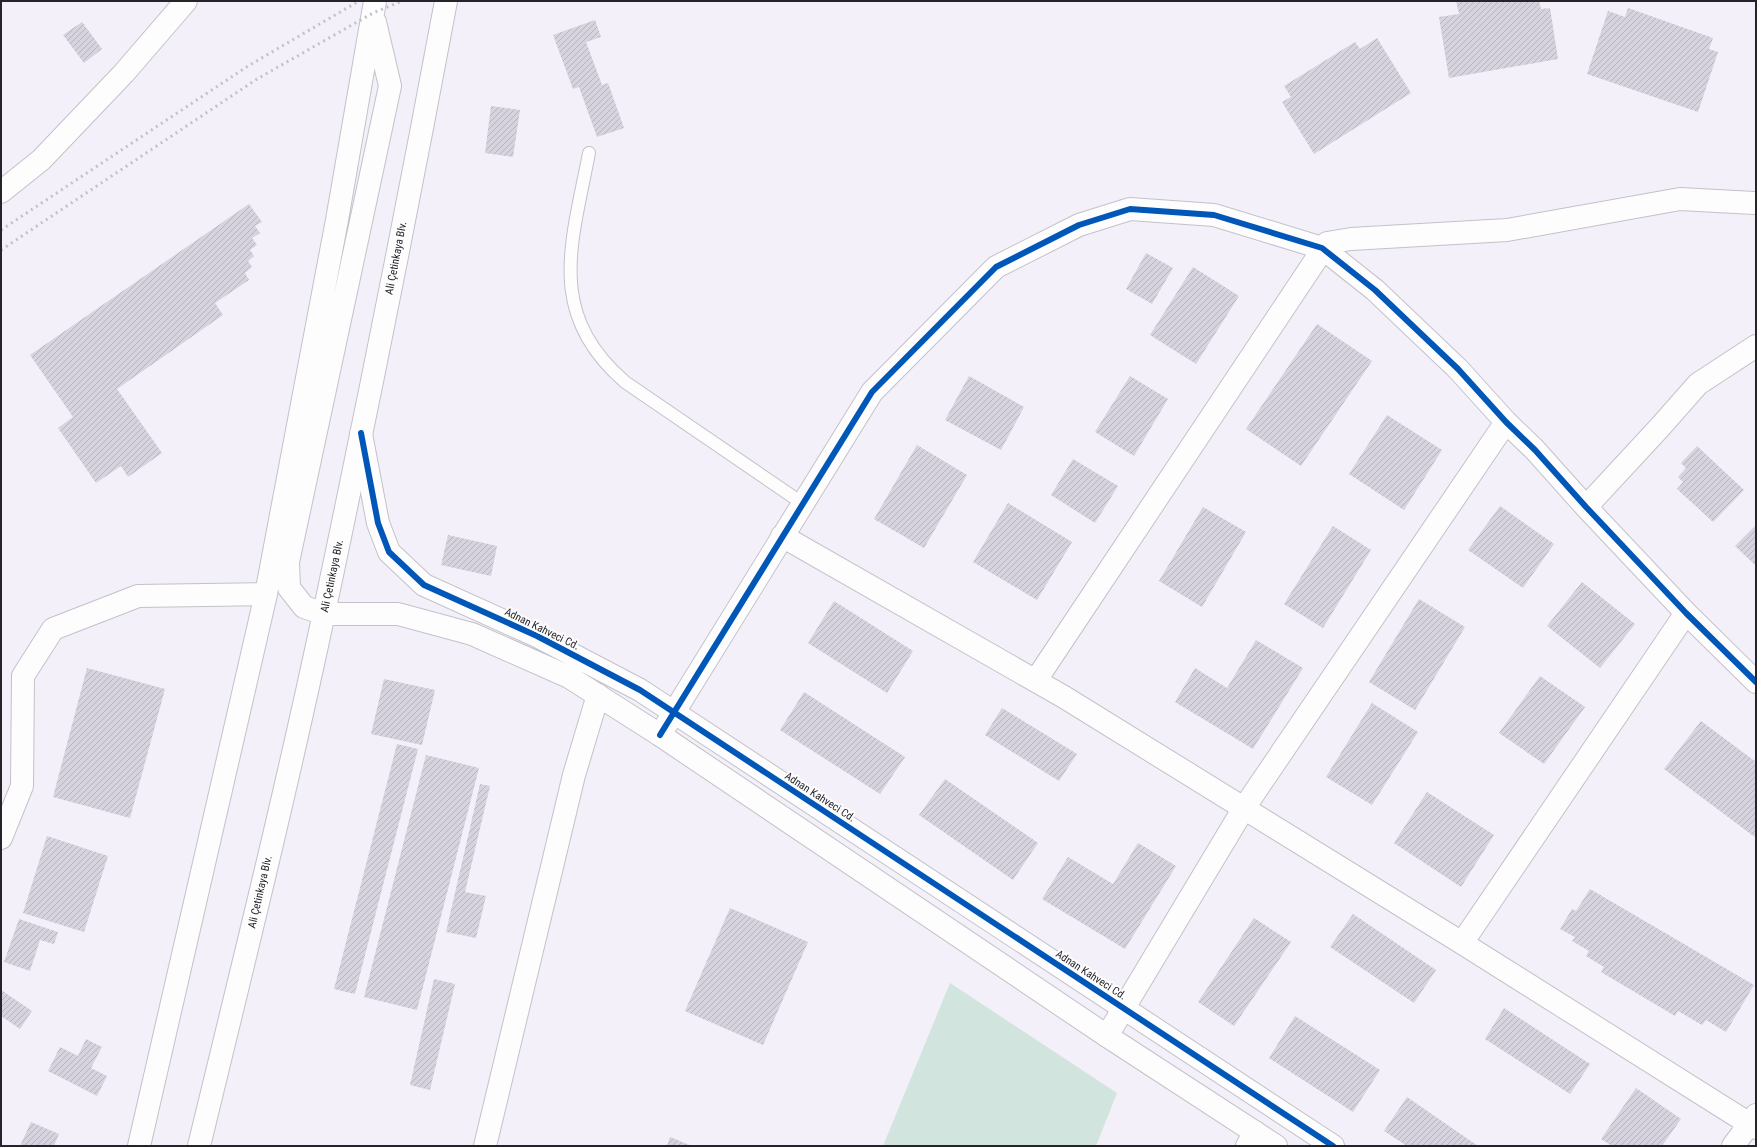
<svg xmlns="http://www.w3.org/2000/svg" width="1757" height="1147" viewBox="0 0 1757 1147" font-family="'Roboto Condensed',sans-serif">
  <defs>
    <pattern id="building-hatch" width="6" height="6" patternUnits="userSpaceOnUse"><rect width="6" height="6" fill="#d6d2de"/><path d="M-1 1l2-2M0 6l6-6M5 7l2-2" fill="none" stroke="#b8b4bf"/></pattern>
  </defs>
  <rect width="100%" height="100%" fill="#f3f0fa"/>
  <path fill="#d1e4de" d="M 950,983 L 1117,1093 L 1096,1146 L 883,1146 Z"/>
  <path fill="url(#building-hatch)" d="M 1456,1 L 1539,1 L 1541,9 L 1550,8 L 1558,59 L 1449,78 L 1439,17 L 1459,14 Z
    M 1628,8 L 1713,38 L 1709,49 L 1718,52 L 1698,112 L 1587,74 L 1608,11 L 1625,17 Z
    M 595,20 L 601,37 L 586,42 L 602,85 L 608,83 L 624,128 L 597,137 L 579,87 L 573,89 L 553,35 Z
    M 82,22 L 102,49 L 84,63 L 63,35 Z
    M 1377,38 L 1411,93 L 1314,154 L 1282,102 L 1291,97 L 1284,86 L 1355,42 L 1360,49 Z
    M 491,106 L 520,110 L 513,157 L 485,153 Z
    M 249,204 L 262,222 L 255,226 L 260,233 L 252,238 L 257,245 L 250,250 L 254,256 L 248,261 L 252,267 L 245,273 L 249,280 L 215,303 L 223,315 L 117,389 L 162,453 L 128,477 L 121,466 L 96,483 L 58,428 L 73,417 L 30,355 Z
    M 1146,253 L 1173,268 L 1152,304 L 1126,289 Z
    M 1193,267 L 1239,296 L 1196,364 L 1150,335 Z
    M 1317,324 L 1372,361 L 1301,466 L 1246,429 Z
    M 969,376 L 1024,407 L 1001,450 L 945,420 Z
    M 1130,376 L 1168,399 L 1134,456 L 1095,432 Z
    M 1387,415 L 1442,450 L 1404,510 L 1349,474 Z
    M 917,445 L 967,475 L 924,548 L 874,519 Z
    M 1697,446 L 1744,490 L 1713,522 L 1677,489 L 1683,482 L 1678,477 L 1686,468 L 1681,463 Z
    M 1073,459 L 1118,486 L 1095,523 L 1051,495 Z
    M 1008,503 L 1072,542 L 1037,600 L 973,562 Z
    M 1500,506 L 1554,544 L 1523,588 L 1468,550 Z
    M 1203,507 L 1246,532 L 1202,607 L 1159,581 Z
    M 1756,525 L 1756,566 L 1735,546 Z
    M 1333,526 L 1371,550 L 1323,628 L 1284,604 Z
    M 448,535 L 497,546 L 491,576 L 441,565 Z
    M 1582,582 L 1635,624 L 1600,668 L 1547,626 Z
    M 1419,599 L 1465,627 L 1415,710 L 1369,682 Z
    M 834,601 L 913,651 L 887,693 L 808,643 Z
    M 1256,640 L 1303,668 L 1253,749 L 1175,702 L 1195,668 L 1227,688 Z
    M 87,668 L 165,689 L 130,818 L 53,797 Z
    M 1540,676 L 1585,707 L 1544,764 L 1499,733 Z
    M 384,679 L 435,690 L 422,745 L 371,734 Z
    M 804,692 L 905,757 L 880,794 L 780,730 Z
    M 1372,703 L 1418,732 L 1372,805 L 1326,777 Z
    M 1002,708 L 1077,754 L 1059,781 L 985,735 Z
    M 1701,721 L 1756,762 L 1756,838 L 1664,769 Z
    M 397,744 L 418,749 L 355,994 L 334,989 Z
    M 426,755 L 479,768 L 417,1010 L 364,997 Z
    M 945,779 L 1038,843 L 1013,880 L 919,815 Z
    M 480,784 L 490,786 L 465,892 L 486,896 L 476,938 L 446,932 Z
    M 1427,792 L 1494,835 L 1461,887 L 1394,843 Z
    M 47,836 L 108,856 L 84,932 L 23,913 Z
    M 1138,843 L 1176,866 L 1125,949 L 1042,899 L 1068,857 L 1113,884 Z
    M 1590,889 L 1754,985 L 1726,1032 L 1706,1020 L 1702,1025 L 1678,1011 L 1675,1016 L 1601,972 L 1604,967 L 1586,956 L 1589,951 L 1572,941 L 1575,937 L 1560,929 L 1572,909 L 1576,911 Z
    M 730,908 L 808,942 L 763,1045 L 685,1011 Z
    M 1353,914 L 1436,970 L 1414,1003 L 1330,947 Z
    M 1254,918 L 1291,942 L 1234,1026 L 1198,1002 Z
    M 19,919 L 58,932 L 54,944 L 40,940 L 30,971 L 4,962 Z
    M 434,979 L 455,984 L 430,1090 L 410,1085 Z
    M 1,990 L 32,1011 L 20,1029 L 1,1016 Z
    M 1504,1008 L 1590,1064 L 1570,1094 L 1485,1039 Z
    M 1295,1016 L 1380,1070 L 1353,1112 L 1269,1058 Z
    M 86,1039 L 102,1047 L 91,1068 L 107,1076 L 97,1096 L 48,1071 L 60,1047 L 78,1056 Z
    M 1636,1088 L 1681,1119 L 1662,1146 L 1612,1146 L 1601,1139 Z
    M 1407,1097 L 1478,1146 L 1407,1146 L 1384,1131 Z
    M 31,1122 L 59,1134 L 54,1146 L 20,1146 Z
    M 670,1137 L 692,1146 L 667,1146 Z"/>
  <g fill="none" stroke-linecap="round" stroke-linejoin="round">
    <g stroke="#c4c1c9" stroke-width="14">
      <path id="service" d="M 589,153 C 572,243 545,313 625,382 L 802,503"/>
    </g>
    <g stroke="#c4c1c9" stroke-width="24">
      <path id="minor" d="M 1,192 L 41,160 L 124,73 L 186,1
        M 1586,507 L 1661,426 L 1698,384 L 1756,346
        M 782,536 L 1064,697 L 1462,943 L 1756,1128
        M 1036,680 L 1327,243 L 1351,239 L 1507,230 L 1680,199 L 1754,203
        M 660,735 L 872,392 L 996,267 L 1079,225 L 1130,209 L 1214,215 L 1322,248 L 1375,290 L 1458,369 L 1506,422 L 1535,450 L 1586,507 L 1686,613 L 1756,682
        M 1,838 L 22,786 L 23,676 L 53,629 L 138,596 L 266,594
        M 1462,943 L 1686,613
        M 1107,1036 L 1244,808 L 1506,422
        M 485,1146 L 574,775 L 598,695
        M 1247,1146 L 1255,1132
        M 1733,1146 L 1756,1115"/>
    </g>
    <g stroke="#c4c1c9" stroke-width="24">
      <path id="tertiary" d="M 361,434 L 378,523 L 389,552 L 424,585 L 537,636 L 640,690 L 1333,1146
        M 324,614 L 398,614 L 472,634 L 569,677 L 660,735 L 1107,1036 L 1276,1146"/>
    </g>
    <g stroke="#c4c1c9" stroke-width="24">
      <path id="primary" d="M 324,614 L 304,607 L 289,588 L 288,562 L 390,86 L 375,22
        M 139,1146 L 266,594 L 337,220 L 375,1
        M 199,1146 C 242,969 286,792 324,613 C 367,410 408,205 446,1"/>
    </g>
    <use href="#service" stroke="#fdfdfe" stroke-width="12"/>
    <use href="#minor" stroke="#fdfdfe" stroke-width="22"/>
    <use href="#tertiary" stroke="#fdfdfe" stroke-width="22"/>
    <use href="#primary" stroke="#fdfdfe" stroke-width="22"/>
    <path stroke="#c3c2c5" stroke-width="3" stroke-dasharray="2 4" stroke-linecap="butt" d="M 1,230 L 248,66 L 359,1
      M 1,250 L 257,79 L 373,13 L 402,1"/>
    <g stroke="#fdfdfd" stroke-width="8">
      <path id="cycleway" d="M 361,433 L 378,523 L 389,552 L 424,585 L 537,636 L 640,690 L 1333,1146
        M 660,735 L 872,392 L 996,267 L 1079,225 L 1130,209 L 1214,215 L 1322,248 L 1375,290 L 1458,369 L 1506,422 L 1535,450 L 1586,507 L 1686,613 L 1756,682"/>
    </g>
    <use href="#cycleway" stroke="#0057b8" stroke-width="6"/>
  </g>
  <g text-anchor="middle" dominant-baseline="central" stroke-width="4" stroke-linejoin="round" paint-order="stroke">
    <g font-size="11" fill="#26242a" stroke="#fdfdfd">
      <text transform="translate(396 258) rotate(-79)">Ali Çetinkaya Blv.</text>
      <text transform="translate(332 576) rotate(-78)">Ali Çetinkaya Blv.</text>
      <text transform="translate(542 629) rotate(26)">Adnan Kahveci Cd.</text>
      <text transform="translate(820 797) rotate(33)">Adnan Kahveci Cd.</text>
      <text transform="translate(260 892) rotate(-77)">Ali Çetinkaya Blv.</text>
      <text transform="translate(1091 975) rotate(33)">Adnan Kahveci Cd.</text>
    </g>
  </g>
  <rect width="1757" height="1147" fill="none" stroke="#26242a" stroke-width="4"/>
</svg>
